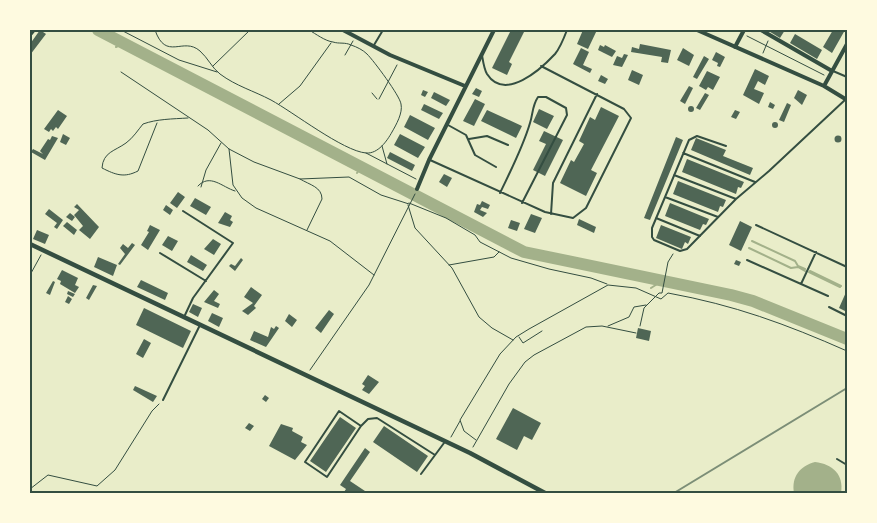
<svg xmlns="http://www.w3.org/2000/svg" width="877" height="523" viewBox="0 0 877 523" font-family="Lora,serif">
  <rect width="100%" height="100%" fill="#e9edc9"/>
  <path fill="#a3b18a" d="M 815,462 C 833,464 844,475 841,493 L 794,493 C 791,477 800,466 815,462 Z"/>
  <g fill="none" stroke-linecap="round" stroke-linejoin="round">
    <path stroke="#a3b18a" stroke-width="2" d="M 106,35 L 107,30
      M 116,47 L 122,44
      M 357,173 L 361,167
      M 752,241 L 795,261 L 798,266 L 805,269
      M 749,248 L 791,268 L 798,267 L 805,271
      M 810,271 L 841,286
      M 809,272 L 840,287
      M 651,288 L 662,281"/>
    <path stroke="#a3b18a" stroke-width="12" d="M 98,30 L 524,252 L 731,295 L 753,301 L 847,339"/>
  </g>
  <path fill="#4f6655" d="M 40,30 L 46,34 L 30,55 L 30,44 Z
    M 511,30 L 525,30 L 509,62 L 512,64 L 507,75 L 492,68 Z
    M 583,30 L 597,30 L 588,49 L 577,44 Z
    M 767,30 L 785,30 L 780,38 Z
    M 833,30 L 845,30 L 832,53 L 823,47 Z
    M 795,34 L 822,50 L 817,59 L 790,43 Z
    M 640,44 L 671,50 L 668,63 L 661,62 L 662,57 L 631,52 L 632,47 L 639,49 Z
    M 600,45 L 604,47 L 605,45 L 616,51 L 612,57 L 598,50 Z
    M 581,48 L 589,52 L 583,65 L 592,69 L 590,73 L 573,64 Z
    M 683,48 L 694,55 L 689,66 L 677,60 Z
    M 716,52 L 725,57 L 720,67 L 717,66 L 718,63 L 712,60 Z
    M 624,54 L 628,55 L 622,67 L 613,65 L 617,56 L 622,58 Z
    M 704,56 L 709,59 L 697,79 L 693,77 Z
    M 755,69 L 769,76 L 765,85 L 758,81 L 754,89 L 764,93 L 759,104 L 743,95 Z
    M 632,70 L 643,75 L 639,85 L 628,80 Z
    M 707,71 L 720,77 L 713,90 L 708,87 L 706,90 L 699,86 Z
    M 601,75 L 608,79 L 605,84 L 598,81 Z
    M 689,86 L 693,88 L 685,104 L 680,101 Z
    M 476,88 L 482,91 L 479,97 L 472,94 Z
    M 423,90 L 428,92 L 425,97 L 421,95 Z
    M 798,90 L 807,95 L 802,105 L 794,98 Z
    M 434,92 L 450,100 L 446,106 L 431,98 Z
    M 705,93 L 709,95 L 700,110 L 696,108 Z
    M 475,99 L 485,104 L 474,126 L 463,121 Z
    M 770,102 L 775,105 L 773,109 L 768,107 Z
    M 787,103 L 791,105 L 784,122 L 779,120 Z
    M 424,104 L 443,113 L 439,119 L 421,110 Z
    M688 109a3 3 0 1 1 6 0a3 3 0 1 1-6 0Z
    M 601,107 L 619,116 L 591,170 L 597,173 L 586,196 L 560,183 L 571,160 L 574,162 L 584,144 L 579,141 L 590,117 L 595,120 Z
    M 539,109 L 554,116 L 547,129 L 533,122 Z
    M 58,110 L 67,116 L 58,129 L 56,127 L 53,131 L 51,129 L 49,132 L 44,129 Z
    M 487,110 L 522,126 L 516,138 L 481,121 Z
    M 735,110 L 740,112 L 736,119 L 731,117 Z
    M 410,115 L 435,128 L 428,140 L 404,127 Z
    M772 125a3 3 0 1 1 6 0a3 3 0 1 1-6 0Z
    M 544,131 L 563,140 L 545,176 L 533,170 L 546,144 L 539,141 Z
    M 63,134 L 70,138 L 66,145 L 60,142 Z
    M 400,134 L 425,147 L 418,158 L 394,145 Z
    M834.5 139a3.5 3.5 0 1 1 7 0a3.5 3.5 0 1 1-7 0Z
    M 52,136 L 58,138 L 45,160 L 31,152 L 33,149 L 43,154 L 40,151 L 48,139 L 50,140 Z
    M 676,137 L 683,140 L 650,220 L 644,218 Z
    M 696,138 L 726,150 L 723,156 L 753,168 L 750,175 L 691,150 Z
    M 390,152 L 415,165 L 412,171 L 387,158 Z
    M 687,159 L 744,182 L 741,188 L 738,187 L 736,194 L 682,172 Z
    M 444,174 L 452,178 L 447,187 L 439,182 Z
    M 678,181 L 726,200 L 723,207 L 720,206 L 718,212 L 673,194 Z
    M 178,192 L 185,197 L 177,208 L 170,203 Z
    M 195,198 L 211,207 L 206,215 L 190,206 Z
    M 482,201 L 490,205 L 488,209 L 482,207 L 480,210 L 487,213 L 483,217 L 474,212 L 477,204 L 480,205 Z
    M 670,203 L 709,219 L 706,225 L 703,224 L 700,230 L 665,216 Z
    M 77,204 L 99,227 L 90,239 L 79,230 L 83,226 L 74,215 L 79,210 L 74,207 Z
    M 166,205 L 173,210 L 170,215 L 163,210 Z
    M 49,209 L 63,220 L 57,229 L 54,227 L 57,223 L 45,214 Z
    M 225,212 L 232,216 L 230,220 L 233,222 L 230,227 L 218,223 Z
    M 70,213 L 75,217 L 72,221 L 66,217 Z
    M 531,214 L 542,218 L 535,233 L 524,229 Z
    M 579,219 L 596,227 L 594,233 L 577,225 Z
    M 511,220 L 520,223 L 517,231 L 508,228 Z
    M 740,221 L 752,227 L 741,251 L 729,245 Z
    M 67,222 L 77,230 L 74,235 L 63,226 Z
    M 150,225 L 160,230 L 148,250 L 141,245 L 149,232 L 147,231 Z
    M 661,225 L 691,237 L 688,244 L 685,242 L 682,249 L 656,238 Z
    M 37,230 L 49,235 L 45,244 L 33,239 Z
    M 168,236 L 178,241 L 172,251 L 162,245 Z
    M 213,239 L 221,244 L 214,255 L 204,249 Z
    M 132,243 L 135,245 L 120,265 L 118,264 L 125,254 L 120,248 L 123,244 L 128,248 Z
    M 191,255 L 207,265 L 203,271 L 187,262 Z
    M 98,257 L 117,265 L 113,276 L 94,267 Z
    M 241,258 L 243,260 L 235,271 L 229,266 L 231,264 L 235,266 Z
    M 736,260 L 741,262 L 739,266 L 734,264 Z
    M 62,270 L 78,278 L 75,285 L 79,287 L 75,293 L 60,284 L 61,281 L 57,279 Z
    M 141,280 L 168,293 L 165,300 L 137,287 Z
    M 53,281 L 55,282 L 50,295 L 46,293 Z
    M 93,285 L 97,286 L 89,300 L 86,298 Z
    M 251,287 L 262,295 L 254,306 L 256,308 L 248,315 L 242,311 L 253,303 L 244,297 Z
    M 214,290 L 219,294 L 214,301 L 220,304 L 218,308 L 204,302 Z
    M 847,290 L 847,312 L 839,308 Z
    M 68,291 L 75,294 L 73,297 L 67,294 Z
    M 68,296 L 72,299 L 69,304 L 65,302 Z
    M 193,304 L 202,308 L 198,317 L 189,312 Z
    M 144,308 L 191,331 L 183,348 L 136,325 Z
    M 329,310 L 334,314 L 321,333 L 315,328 Z
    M 212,313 L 223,318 L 219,327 L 208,321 Z
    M 289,314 L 297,320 L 292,327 L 285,321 Z
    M 276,326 L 279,328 L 266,347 L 250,340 L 254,331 L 268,337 L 271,327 L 274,329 Z
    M 638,328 L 651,331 L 649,341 L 636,338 Z
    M 144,339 L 151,343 L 143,358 L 136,354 Z
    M 368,375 L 379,382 L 369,394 L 362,390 L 365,386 L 362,384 Z
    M 135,386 L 157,396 L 153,402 L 133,390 Z
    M 265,395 L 269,398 L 266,402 L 262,399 Z
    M 513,408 L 541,423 L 532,440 L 524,436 L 517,450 L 496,439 Z
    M 340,417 L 356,428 L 326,472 L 310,461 Z
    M 249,423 L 254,426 L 250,431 L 245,428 Z
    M 281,424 L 293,428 L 292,431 L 303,437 L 301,442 L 307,445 L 295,460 L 269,446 Z
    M 384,426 L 428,456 L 417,472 L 373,442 Z
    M 365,448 L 370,452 L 350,481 L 368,493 L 346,493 L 344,492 L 346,489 L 340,485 Z"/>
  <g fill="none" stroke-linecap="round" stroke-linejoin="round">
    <path stroke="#344e41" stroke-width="1" d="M 121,30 L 179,60 L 217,72
      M 155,30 C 166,62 183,36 200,51 C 208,58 212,68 220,74 C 236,86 254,91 271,100 C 293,112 343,151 366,153 C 378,154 387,141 392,132 C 396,125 403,113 401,104 C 400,96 374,61 367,54 C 363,50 357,47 351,45 C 345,42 339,44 333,42 C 325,41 316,34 309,30
      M 747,36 L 824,75
      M 763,53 L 768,41
      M 345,55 L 353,41
      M 213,66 L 250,30
      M 121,72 L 208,130 L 229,149 L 254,162 L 300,179 L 349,177 L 381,195 L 409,204
      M 372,93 L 377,99
      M 379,99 L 397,65
      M 279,104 L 300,86 L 331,43
      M 157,123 L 138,171 C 124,178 116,175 102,168 C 103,152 115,151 126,143 C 133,138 138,130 143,124 C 157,119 172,119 188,118
      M 382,146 L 387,164
      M 229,149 L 233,185 L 242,198 L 256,208 L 330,241 L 374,275
      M 366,153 L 416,179
      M 300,179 C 310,185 322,187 322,199 L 307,230
      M 198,186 C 210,173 222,187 235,191
      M 201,187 L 206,170 L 221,143
      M 409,203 L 446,218 L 475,235 L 480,242 L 511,258 L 549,269 L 591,278 L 607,284
      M 408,205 L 415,228 L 452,268 L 479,317 L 492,328 L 513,340
      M 449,265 L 494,257 L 499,252
      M 30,275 L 41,255
      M 608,326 L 629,317 L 634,307 L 646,305
      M 640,326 L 644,308 L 659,293 L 662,293 L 668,262 L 673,254
      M 519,337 L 523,343 L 542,331
      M 310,370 L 369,285 L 415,194
      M 451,437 L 460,421
      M 476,440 L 464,431 L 460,420 L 500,354 L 516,337 L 529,329 L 608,285 L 636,288 L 661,299 L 668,293 C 734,305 786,324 847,351
      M 473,447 L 509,384 L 525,362 L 534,355 L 586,327 L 602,326 L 636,333
      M 30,489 L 48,475 L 97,486 L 115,470 L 152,411 L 159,404"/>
    <path stroke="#344e41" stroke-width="2" d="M 30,36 L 35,30
      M 374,45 L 383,30
      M 482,55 C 483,61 484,69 487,74 C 505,102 541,69 555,54 C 560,48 564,38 567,30
      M 833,71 L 847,77
      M 448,125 L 466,135 L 475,155 L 496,167
      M 469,139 L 487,136 L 508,145
      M 726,146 L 697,136 L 689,140 L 652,228 L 652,237 L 654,240 L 680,251 L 687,249 L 736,199 L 769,171 L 846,99
      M 683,153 L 755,182
      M 430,160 L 545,212 L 573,218 L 586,208 L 631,118 L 624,109 L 541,66
      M 674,175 L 736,199
      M 500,193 C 511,170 523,147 530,123 C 533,114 532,106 538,97 L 546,97 L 566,108 L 567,115 L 522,203
      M 665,197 L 718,217
      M 183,211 L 233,243 L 193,298 L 185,315
      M 551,214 L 553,183 L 597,94
      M 656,218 L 700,236
      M 756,225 L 847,267
      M 160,253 L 206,281
      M 747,260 L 828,296
      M 801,284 L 816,252
      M 829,307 L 847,316
      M 163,400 L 200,325
      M 361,426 L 339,411 L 305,462 L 327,477 L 361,426 L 368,419 L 377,418 L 435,455
      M 837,459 L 847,465
      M 421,474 L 444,443"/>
    <path stroke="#344e41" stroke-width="4" d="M 343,30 L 390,55 L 465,86
      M 697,30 L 824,86 L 847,100
      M 761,30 L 832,71
      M 735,47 L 744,30
      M 824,86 L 847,44
      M 417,189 L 429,160 L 494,30"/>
    <path stroke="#344e41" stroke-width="4.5" d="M 30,244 L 470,453 L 545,493"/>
    <path stroke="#7c8e77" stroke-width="2" d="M 674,493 L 847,388"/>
  </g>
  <rect width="877" height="523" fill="none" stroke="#fefae0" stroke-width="62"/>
  <rect x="31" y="31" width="815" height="461" fill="none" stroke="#344e41" stroke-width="2"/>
</svg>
